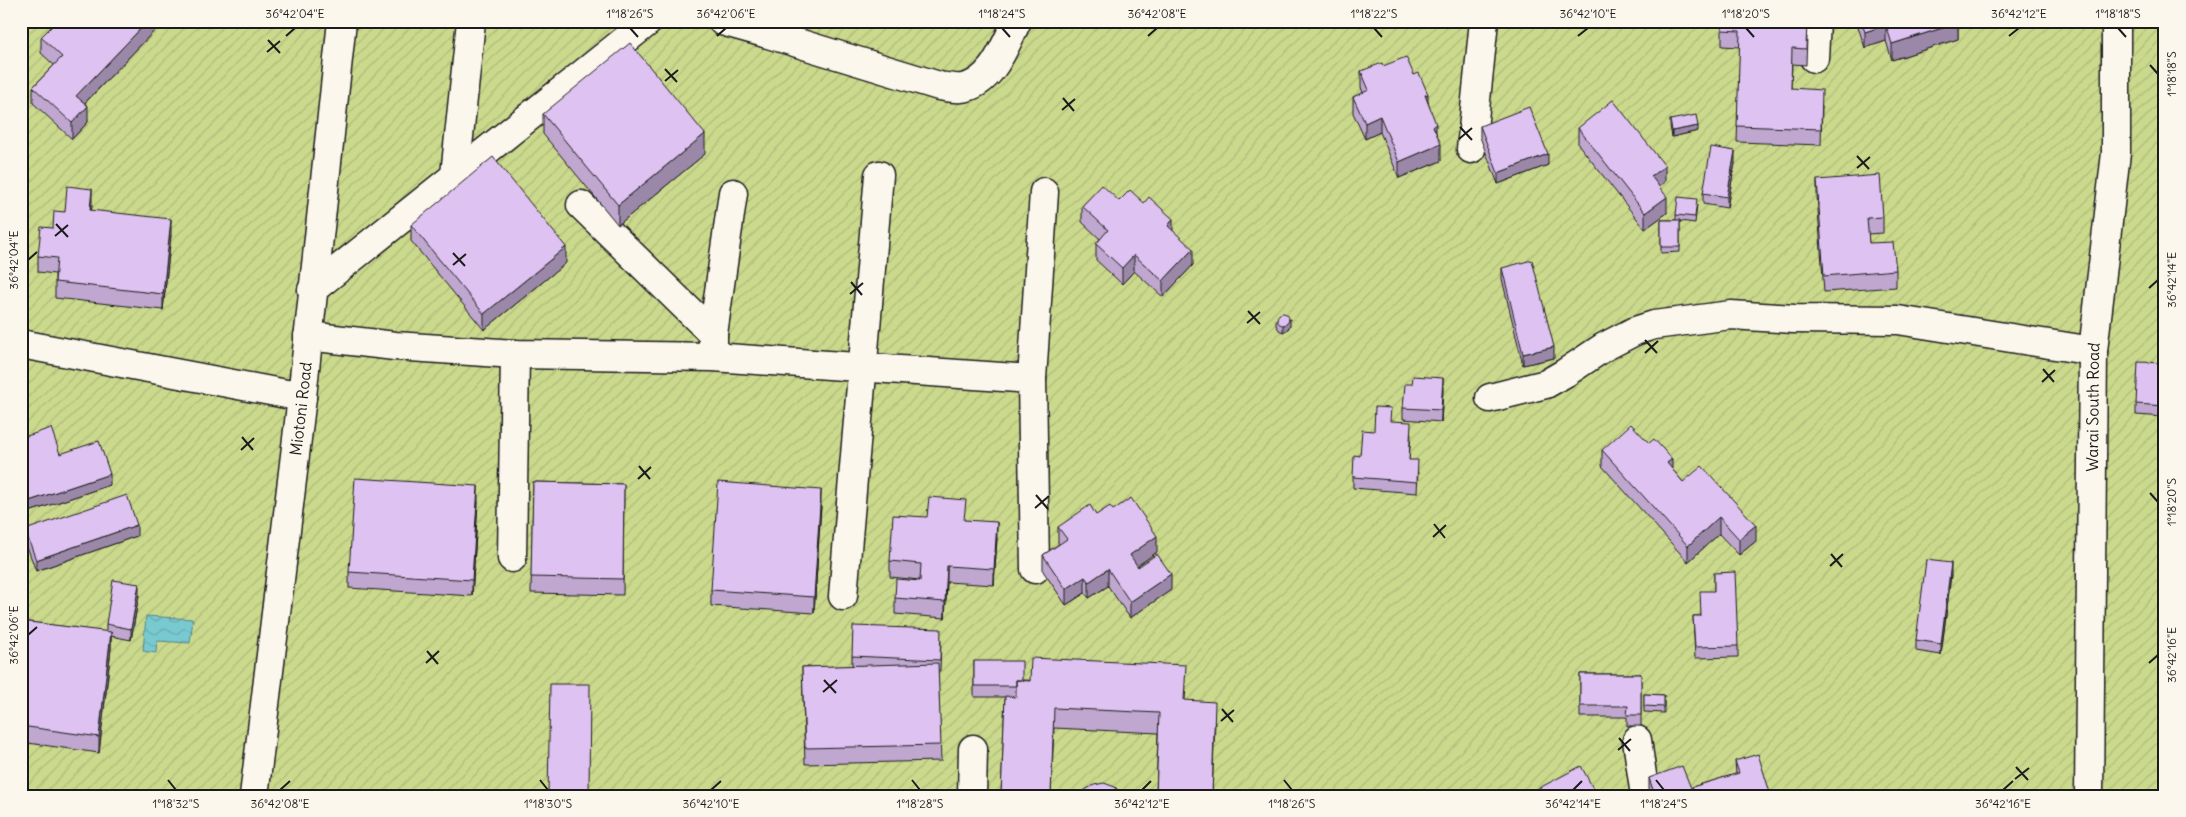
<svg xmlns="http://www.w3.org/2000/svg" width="2186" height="817" viewBox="0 0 2186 817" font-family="Delius,sans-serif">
  <defs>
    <pattern id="garden-furrows" width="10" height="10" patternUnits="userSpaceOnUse" patternTransform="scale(1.25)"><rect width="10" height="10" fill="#cbd98d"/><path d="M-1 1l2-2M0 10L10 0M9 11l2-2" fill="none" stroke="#aeba79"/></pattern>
    <pattern id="water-waves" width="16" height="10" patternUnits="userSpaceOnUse" patternTransform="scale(1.25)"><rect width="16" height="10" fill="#79cad0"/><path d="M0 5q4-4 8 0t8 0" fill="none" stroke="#68adb2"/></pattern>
  </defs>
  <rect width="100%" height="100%" fill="#f2e7ee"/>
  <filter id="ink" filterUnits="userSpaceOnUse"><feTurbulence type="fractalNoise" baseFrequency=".02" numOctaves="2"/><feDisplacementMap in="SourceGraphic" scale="10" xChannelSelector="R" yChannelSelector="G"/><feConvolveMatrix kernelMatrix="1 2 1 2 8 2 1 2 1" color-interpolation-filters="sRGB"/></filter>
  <g filter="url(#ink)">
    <path fill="url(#garden-furrows)" stroke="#747a54" d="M 21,21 L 2165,21 L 2165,796 L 21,796 Z"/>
    <path fill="url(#water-waves)" stroke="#548488" d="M 146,616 L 193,619 L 190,643 L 157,641 L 156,653 L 143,651 Z"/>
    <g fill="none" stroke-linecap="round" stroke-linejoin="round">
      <g stroke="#1c1c1c" stroke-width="31">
        <g id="street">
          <path d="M 722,21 L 765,33 L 766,21"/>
          <path d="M 765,33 L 939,86 C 946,87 955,89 962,88 C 992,84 1005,45 1017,21"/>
          <path d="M 1814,58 L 1816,21"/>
          <path d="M 1471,149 L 1484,21"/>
          <path d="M 455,175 L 471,21"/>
          <path d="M 581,205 L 713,334"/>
          <path d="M 312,290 L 649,21"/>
          <path d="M 308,336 L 395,346 L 515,354 L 713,357 L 1032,379"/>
          <path d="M 21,344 L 302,397"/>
          <path d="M 713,347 L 713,334 L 733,193"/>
          <path d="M 1490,398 L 1546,384 L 1565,373 L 1604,347 L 1635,331 L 1654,325 L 1731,315 L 1794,319 L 1898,320 L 2093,351"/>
          <path d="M 512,558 L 515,354"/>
          <path d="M 1035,569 L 1032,379 L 1044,192"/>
          <path d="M 843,596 L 879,175"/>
          <path d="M 1637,740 L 1645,796"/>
          <path id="s1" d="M 254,796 L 302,397 L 342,21"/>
          <path d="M 972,796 L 973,749"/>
          <path id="s2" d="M 2089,796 L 2093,351 L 2116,153 L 2116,21"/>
        </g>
      </g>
      <use href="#street" stroke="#fbf7ec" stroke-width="28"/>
    </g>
    <path fill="#bfa7cf" stroke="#1c1c1c" d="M 158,21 L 158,27 L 85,103 L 88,122 L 72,139 L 33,103 L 33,87 L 54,65 L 41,53 L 41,37 Z
      M 1722,21 L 1807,37 L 1806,65 L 1792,64 L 1791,88 L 1822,106 L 1821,145 L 1737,142 L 1740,47 L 1722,46 Z
      M 1856,21 L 1958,21 L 1958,39 L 1892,60 L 1886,41 L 1865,48 Z
      M 1383,66 L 1414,75 L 1428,102 L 1436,134 L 1441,161 L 1399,178 L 1380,132 L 1365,139 L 1353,113 L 1353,97 L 1363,93 L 1361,87 L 1361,71 Z
      M 543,114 L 705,154 L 618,225 L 543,134 Z
      M 1670,120 L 1698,131 L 1672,137 L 1670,126 Z
      M 1480,126 L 1548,165 L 1498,184 L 1480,137 Z
      M 1578,128 L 1665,182 L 1659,186 L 1667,213 L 1645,229 L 1578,144 Z
      M 1735,163 L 1727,208 L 1703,204 L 1703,193 Z
      M 1817,180 L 1883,217 L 1883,233 L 1868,234 L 1869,243 L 1896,270 L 1896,287 L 1824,292 L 1817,196 Z
      M 1119,201 L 1173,231 L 1193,265 L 1163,297 L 1134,271 L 1122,284 L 1096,260 L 1096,244 L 1100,239 L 1082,222 L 1082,206 Z
      M 92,205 L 91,210 L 171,235 L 163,310 L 55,298 L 55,274 L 38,272 L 38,256 L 53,228 L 65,212 Z
      M 1697,205 L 1695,223 L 1680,221 L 1680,252 L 1661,253 L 1661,220 L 1676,220 L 1676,215 Z
      M 411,225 L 566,263 L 484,330 L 411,241 Z
      M 1502,268 L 1554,358 L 1523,365 L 1502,279 Z
      M 1276,320 L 1290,325 L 1288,329 L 1283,332 L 1279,330 L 1276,325 Z
      M 2165,363 L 2165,417 L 2136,415 L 2136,404 Z
      M 1443,389 L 1441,422 L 1403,419 L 1403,408 Z
      M 1391,421 L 1411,434 L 1409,460 L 1418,472 L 1417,493 L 1353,488 L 1353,477 L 1360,456 L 1374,431 Z
      M 21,438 L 60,454 L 110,485 L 29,512 L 21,490 Z
      M 1602,450 L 1672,469 L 1683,482 L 1756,541 L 1739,555 L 1719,534 L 1688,562 L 1602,466 Z
      M 533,482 L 624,484 L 623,595 L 531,593 Z
      M 478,502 L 472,596 L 349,588 L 349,572 Z
      M 821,506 L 814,613 L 711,606 L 711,590 Z
      M 1113,510 L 1157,552 L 1138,565 L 1171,590 L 1130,618 L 1108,586 L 1089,598 L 1085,593 L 1066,605 L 1043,571 L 1043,555 L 1059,544 L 1058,543 L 1058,527 Z
      M 965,520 L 997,538 L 994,585 L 947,582 L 945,618 L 895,614 L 895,598 L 920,581 L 920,580 L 890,577 L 890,561 Z
      M 25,530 L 137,536 L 36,571 L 25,541 Z
      M 1714,573 L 1738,646 L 1738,657 L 1695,658 L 1693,616 L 1700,616 L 1714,591 Z
      M 1951,575 L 1941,655 L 1916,651 L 1916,640 Z
      M 139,595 L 131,640 L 111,636 L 111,648 L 99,753 L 21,742 L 21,621 L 106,632 L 106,624 Z
      M 941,641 L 940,671 L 938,671 L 941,761 L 805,764 L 802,667 L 852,666 L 852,656 Z
      M 974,661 L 1022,680 L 1186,685 L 1185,700 L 1215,722 L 1212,796 L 1156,796 L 1158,733 L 1054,728 L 1051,796 L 1001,796 L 1005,697 L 974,697 Z
      M 1580,674 L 1641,674 L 1641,726 L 1627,726 L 1627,717 L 1580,717 Z
      M 1644,694 L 1664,695 L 1664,713 L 1644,712 Z
      M 1735,761 L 1771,796 L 1651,796 L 1649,790 L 1649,778 L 1692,792 L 1692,787 L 1736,774 Z"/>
    <path fill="#9b88a9" stroke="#1c1c1c" d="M 148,21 L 158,21 L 158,27 L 76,112 L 76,96 Z
      M 1958,23 L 1958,39 L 1892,60 L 1892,44 Z
      M 1886,25 L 1886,41 L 1865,48 L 1865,32 Z
      M 1428,94 L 1428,110 L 1425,95 Z
      M 88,106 L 88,122 L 72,139 L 72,123 Z
      M 1380,116 L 1380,132 L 1365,139 L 1365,123 Z
      M 1436,124 L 1436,140 L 1433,126 Z
      M 1698,126 L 1698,131 L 1672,137 L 1672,131 Z
      M 705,134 L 705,154 L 618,225 L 618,205 Z
      M 1441,144 L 1441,161 L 1399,178 L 1399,162 Z
      M 1735,151 L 1735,163 L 1727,208 L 1727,197 Z
      M 1548,154 L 1548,165 L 1498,184 L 1498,173 Z
      M 1665,166 L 1665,182 L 1651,192 L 1651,176 Z
      M 92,189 L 92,205 L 90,226 L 90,210 Z
      M 1667,197 L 1667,213 L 1645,229 L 1645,213 Z
      M 171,219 L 171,235 L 163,310 L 163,294 Z
      M 1173,219 L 1173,236 L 1168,226 Z
      M 566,247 L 566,263 L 484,330 L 484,314 Z
      M 1193,249 L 1193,265 L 1163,297 L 1163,281 Z
      M 1134,255 L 1134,271 L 1122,284 L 1122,268 Z
      M 1290,319 L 1290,325 L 1288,329 L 1283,332 L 1283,326 Z
      M 1554,347 L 1554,358 L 1523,365 L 1523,354 Z
      M 1443,378 L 1443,389 L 1441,422 L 1441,410 Z
      M 1672,459 L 1672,475 L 1667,463 Z
      M 110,474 L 110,485 L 29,512 L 29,501 Z
      M 478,486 L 478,502 L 472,596 L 472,580 Z
      M 821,490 L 821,506 L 814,613 L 814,597 Z
      M 25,510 L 25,526 L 21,528 L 21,512 Z
      M 1719,517 L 1719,534 L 1688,562 L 1688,546 Z
      M 997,522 L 997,538 L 994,585 L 994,569 Z
      M 137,525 L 137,536 L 36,571 L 36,560 Z
      M 1756,525 L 1756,541 L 1739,555 L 1739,539 Z
      M 1157,536 L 1157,552 L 1130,571 L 1130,555 Z
      M 1951,563 L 1951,575 L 1941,655 L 1941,644 Z
      M 947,566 L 947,582 L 945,618 L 945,602 Z
      M 1108,569 L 1108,586 L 1089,598 L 1089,582 Z
      M 1171,574 L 1171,590 L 1130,618 L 1130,602 Z
      M 1085,577 L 1085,593 L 1066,605 L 1066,589 Z
      M 139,584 L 139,595 L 131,640 L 131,629 Z
      M 111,632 L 111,648 L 99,753 L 99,737 Z
      M 1594,790 L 1594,796 L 1583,796 Z"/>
    <path fill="#dec2f1" stroke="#1c1c1c" d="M 57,21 L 148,21 L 76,96 L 88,106 L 72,123 L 33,87 L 62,57 L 41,37 Z
      M 1722,21 L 1807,21 L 1806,49 L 1792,48 L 1791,88 L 1822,90 L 1821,129 L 1737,126 L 1740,31 L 1722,30 Z
      M 1861,21 L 1958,21 L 1958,23 L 1892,44 L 1886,25 L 1865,32 Z
      M 630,43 L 705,134 L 618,205 L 543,114 Z
      M 1406,57 L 1414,75 L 1419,73 L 1428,94 L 1425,95 L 1436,124 L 1433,126 L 1441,144 L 1399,162 L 1380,116 L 1365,123 L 1353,97 L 1369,90 L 1361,71 L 1382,63 L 1383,66 Z
      M 1613,100 L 1665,166 L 1651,176 L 1667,197 L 1645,213 L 1578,128 Z
      M 1529,107 L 1548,154 L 1498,173 L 1480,126 Z
      M 1696,115 L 1698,126 L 1672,131 L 1670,120 Z
      M 1711,147 L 1735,151 L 1727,197 L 1703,193 Z
      M 493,157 L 566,247 L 484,314 L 411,225 Z
      M 1880,175 L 1883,217 L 1867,218 L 1869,243 L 1893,242 L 1896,270 L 1824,276 L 1817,180 Z
      M 1102,185 L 1119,201 L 1130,190 L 1144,203 L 1149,197 L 1173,219 L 1168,226 L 1193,249 L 1163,281 L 1134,255 L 1122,268 L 1096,244 L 1108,230 L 1082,206 Z
      M 67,186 L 92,189 L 90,210 L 171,219 L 163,294 L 55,282 L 57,258 L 38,256 L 41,227 L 53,228 L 54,211 L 65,212 Z
      M 1678,197 L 1697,199 L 1695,217 L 1676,215 Z
      M 1661,220 L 1680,220 L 1680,247 L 1661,247 Z
      M 1532,260 L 1554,347 L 1523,354 L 1502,268 Z
      M1277 319a6 6 0 1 1 12 0a6 6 0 1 1-12 0Z
      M 2138,362 L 2165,363 L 2165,406 L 2136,404 Z
      M 1413,376 L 1443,378 L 1441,410 L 1403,408 L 1405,384 L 1412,384 Z
      M 1375,407 L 1391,408 L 1390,421 L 1411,422 L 1409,460 L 1418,460 L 1417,482 L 1353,477 L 1354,455 L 1360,456 L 1362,430 L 1374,431 Z
      M 1631,424 L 1649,443 L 1654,439 L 1672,459 L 1667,463 L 1683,482 L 1702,466 L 1756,525 L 1739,539 L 1719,517 L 1688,546 L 1602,450 Z
      M 51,428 L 60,454 L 99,441 L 110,474 L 29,501 L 21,478 L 21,438 Z
      M 355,478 L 478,486 L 472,580 L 349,572 Z
      M 533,482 L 624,484 L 623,579 L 531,577 Z
      M 718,482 L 821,490 L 814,597 L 711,590 Z
      M 127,495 L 137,525 L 36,560 L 25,530 Z
      M 929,497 L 966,500 L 964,520 L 997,522 L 994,569 L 947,566 L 945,602 L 895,598 L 896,579 L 920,581 L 921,564 L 890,561 L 893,515 L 927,517 Z
      M 21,498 L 25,510 L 21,512 Z
      M 1131,498 L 1157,536 L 1130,555 L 1138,567 L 1157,554 L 1171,574 L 1130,602 L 1108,569 L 1089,582 L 1085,577 L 1066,589 L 1043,555 L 1067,539 L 1058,527 L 1090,505 L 1096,515 L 1110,506 L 1113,510 Z
      M 1926,560 L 1951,563 L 1941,644 L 1916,640 Z
      M 1735,572 L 1738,646 L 1695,647 L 1693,616 L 1701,616 L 1700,591 L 1714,591 L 1714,573 Z
      M 113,580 L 139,584 L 131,629 L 106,624 Z
      M 21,621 L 111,632 L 99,737 L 21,726 Z
      M 853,626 L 941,629 L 940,660 L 852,656 Z
      M 1031,658 L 1186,665 L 1184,700 L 1215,702 L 1212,796 L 1156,796 L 1159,713 L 1054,708 L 1051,796 L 1001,796 L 1005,696 L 1016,697 L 1016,680 L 1030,681 Z
      M 974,661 L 1022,661 L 1022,680 L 1016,680 L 1016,686 L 974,686 Z
      M 938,663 L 941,745 L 805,748 L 802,667 Z
      M 1580,674 L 1641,674 L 1641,715 L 1627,715 L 1628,706 L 1580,706 Z
      M 550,684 L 590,684 L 589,796 L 548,796 Z
      M 1644,694 L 1664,695 L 1664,707 L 1644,706 Z
      M 1758,754 L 1771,796 L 1695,796 L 1692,787 L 1739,773 L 1735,761 Z
      M 1581,766 L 1594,790 L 1583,796 L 1524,796 Z
      M 1682,766 L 1693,793 L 1686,796 L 1655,796 L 1649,778 Z
      M 1104,783 L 1115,787 L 1122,794 L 1123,796 L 1082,796 L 1085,790 L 1094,785 Z
      M 33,793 L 55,796 L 32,796 Z"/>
  </g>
  <path fill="none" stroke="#1c1c1c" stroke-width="2" d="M 630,28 L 638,37M 1002,28 L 1010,37M 1374,28 L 1382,37M 1746,28 L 1754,37M 2118,28 L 2126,37M 286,36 L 295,28M 717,36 L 726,28M 1148,36 L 1157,28M 1578,36 L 1588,28M 2009,36 L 2019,28M 268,40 L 280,53M 267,52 L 280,41M 2150,65 L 2158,74M 665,69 L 677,82M 665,81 L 678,70M 1063,98 L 1074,111M 1062,110 L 1075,99M 1460,127 L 1472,140M 1459,139 L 1472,128M 1857,156 L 1869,169M 1857,168 L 1870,157M 56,224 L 68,237M 55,236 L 68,225M 453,253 L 465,266M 28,260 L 37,252M 453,265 L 466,254M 851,282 L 862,295M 2149,288 L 2158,280M 850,294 L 863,283M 1248,311 L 1260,324M 1247,323 L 1260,312M 1645,340 L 1657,353M 1645,353 L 1658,341M 2043,369 L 2054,382M 2042,382 L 2055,370M 242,437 L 253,450M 241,450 L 254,438M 639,466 L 650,479M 638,479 L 651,467M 2150,493 L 2158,502M 1036,495 L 1048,509M 1035,508 L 1049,496M 1434,524 L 1445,538M 1433,537 L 1446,525M 1831,554 L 1842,567M 1830,566 L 1843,554M 28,635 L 37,627M 427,651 L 438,664M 426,663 L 439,651M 2149,663 L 2158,655M 824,680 L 836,693M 823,692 L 837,680M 1222,709 L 1233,722M 1221,721 L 1234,710M 1619,738 L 1630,751M 1618,750 L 1631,739M 2016,767 L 2028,780M 2015,779 L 2029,768M 168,780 L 176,790M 540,780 L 548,790M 912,780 L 920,790M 1284,780 L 1292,790M 1656,780 L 1664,790M 280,790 L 290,781M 711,790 L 721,781M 1142,790 L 1151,781M 1573,790 L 1582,781M 2003,790 L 2013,781"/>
  <g text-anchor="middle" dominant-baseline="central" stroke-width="4.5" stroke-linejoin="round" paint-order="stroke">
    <g font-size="16" fill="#1c1c1c" stroke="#fbf7ec">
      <text stroke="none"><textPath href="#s2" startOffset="389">Warai South Road</textPath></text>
      <text stroke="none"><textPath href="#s1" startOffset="390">Miotoni Road</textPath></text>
    </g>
  </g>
  <rect width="2186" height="817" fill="none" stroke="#fbf7ec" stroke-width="55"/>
  <rect x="28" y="28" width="2130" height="762" fill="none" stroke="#1c1c1c" stroke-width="2"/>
  <g font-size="12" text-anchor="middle" fill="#1c1c1c">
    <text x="295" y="18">36°42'04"E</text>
    <text x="630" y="18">1°18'26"S</text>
    <text x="726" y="18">36°42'06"E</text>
    <text x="1002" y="18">1°18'24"S</text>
    <text x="1157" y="18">36°42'08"E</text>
    <text x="1374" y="18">1°18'22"S</text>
    <text x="1588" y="18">36°42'10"E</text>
    <text x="1746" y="18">1°18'20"S</text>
    <text x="2019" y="18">36°42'12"E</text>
    <text x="2118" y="18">1°18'18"S</text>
    <text transform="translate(2172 74) rotate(-90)" y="4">1°18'18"S</text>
    <text transform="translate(14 260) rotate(-90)" y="4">36°42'04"E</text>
    <text transform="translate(2172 280) rotate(-90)" y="4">36°42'14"E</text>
    <text transform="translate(2172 502) rotate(-90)" y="4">1°18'20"S</text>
    <text transform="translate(14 635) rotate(-90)" y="4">36°42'06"E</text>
    <text transform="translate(2172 655) rotate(-90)" y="4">36°42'16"E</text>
    <text x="176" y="808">1°18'32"S</text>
    <text x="280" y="808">36°42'08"E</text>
    <text x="548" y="808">1°18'30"S</text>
    <text x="711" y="808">36°42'10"E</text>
    <text x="920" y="808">1°18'28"S</text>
    <text x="1142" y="808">36°42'12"E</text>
    <text x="1292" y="808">1°18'26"S</text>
    <text x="1573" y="808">36°42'14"E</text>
    <text x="1664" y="808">1°18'24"S</text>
    <text x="2003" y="808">36°42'16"E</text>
  </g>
</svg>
